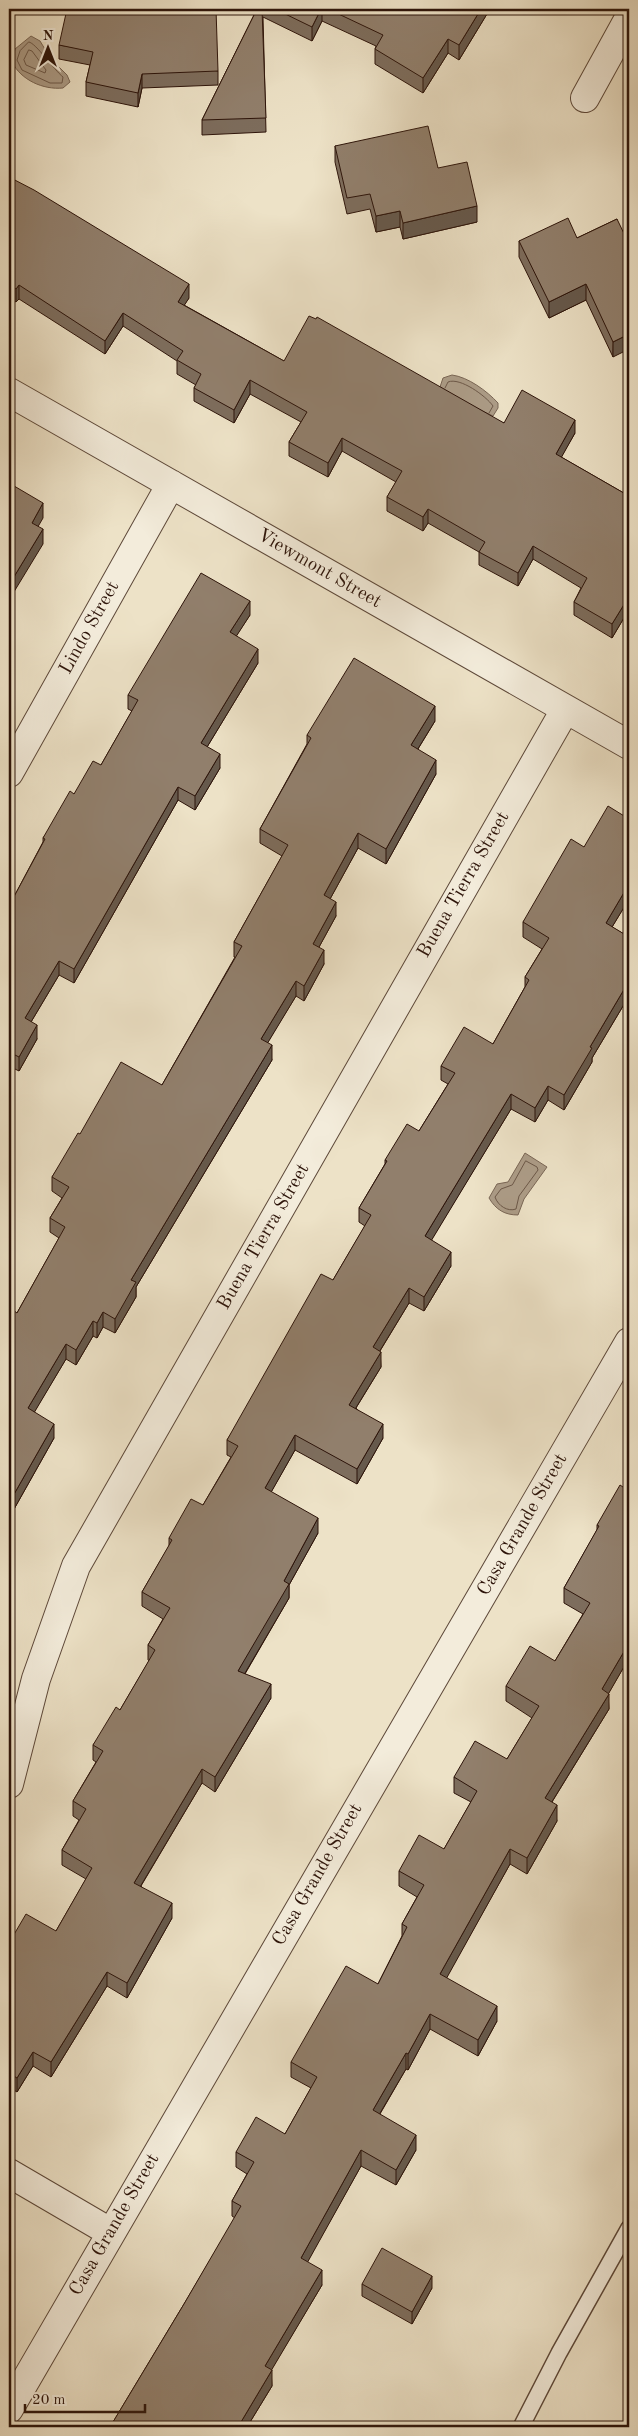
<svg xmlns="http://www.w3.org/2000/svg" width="638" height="2436" viewBox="0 0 638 2436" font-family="'Old Standard TT',serif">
  <rect width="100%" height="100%" fill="#ede2c7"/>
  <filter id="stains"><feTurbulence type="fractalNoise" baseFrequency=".004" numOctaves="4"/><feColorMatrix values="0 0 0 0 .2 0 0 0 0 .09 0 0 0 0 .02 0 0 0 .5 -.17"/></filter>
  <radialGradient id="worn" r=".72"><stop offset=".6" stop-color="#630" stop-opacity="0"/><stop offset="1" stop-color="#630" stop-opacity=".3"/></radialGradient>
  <path fill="#ac9c87" stroke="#796655" d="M 31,36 L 40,41 L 51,59 L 67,75 L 70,82 L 63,88 C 43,90 21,80 12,62 L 15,49 Z
    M 452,375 C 468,377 487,391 498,403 L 498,408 L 493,416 L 439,390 L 443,378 Z
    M 525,1153 L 547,1167 L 524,1199 L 518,1215 C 505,1215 496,1210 489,1198 L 497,1184 L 508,1182 Z"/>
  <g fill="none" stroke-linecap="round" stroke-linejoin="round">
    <path stroke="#6c5848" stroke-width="1" d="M 29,42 C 36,43 54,70 63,77 L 62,83 L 50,83 L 22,70 L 17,60 L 20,51 Z
      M 29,50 L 32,51 L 46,70 L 45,73 L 26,65 L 24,60 Z
      M 445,388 L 448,382 C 460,377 486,396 493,406 L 489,413
      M 526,1161 L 537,1167 L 538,1170 L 519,1196 L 516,1209 C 508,1212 498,1206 495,1197 L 501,1189 L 512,1185 Z"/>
    <g stroke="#5d4839" stroke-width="18">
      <path id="lane" d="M 521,2427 L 559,2353 L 629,2228"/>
    </g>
    <g stroke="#5d4839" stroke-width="30">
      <path id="street" d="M 585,98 L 629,18
        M 9,392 L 629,745
        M 9,773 L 171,484
        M 9,1784 L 36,1679 L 76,1566 L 565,710
        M 9,2173 L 110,2232
        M 9,2409 L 629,1342"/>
    </g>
    <use href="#lane" stroke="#f3ecdb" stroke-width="15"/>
    <use href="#street" stroke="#f3ecdb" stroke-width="28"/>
  </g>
  <path fill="#7d6d5d" stroke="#2d140a" d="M 257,9 L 490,9 L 459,60 L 448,53 L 423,93 L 375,64 L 375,49 L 376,46 L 322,21 L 312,41 L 263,17 L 266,132 L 202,135 L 202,120 Z
    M 59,45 L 218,71 L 218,85 L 142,88 L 138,107 L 86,96 L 86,82 L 90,65 L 59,59 Z
    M 335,146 L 438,168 L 477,222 L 403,239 L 400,227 L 376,232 L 370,209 L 347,214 L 335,162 Z
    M 9,177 L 189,298 L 184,305 L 284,361 L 504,423 L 575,433 L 561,457 L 629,496 L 629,612 L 628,611 L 612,638 L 574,615 L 574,602 L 581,588 L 533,559 L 518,586 L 479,565 L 479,552 L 428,523 L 423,531 L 387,511 L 387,497 L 396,482 L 342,451 L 328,477 L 289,456 L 289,442 L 301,422 L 250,394 L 234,423 L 194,401 L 194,388 L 196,385 L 177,374 L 177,361 L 123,326 L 105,354 L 19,299 L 16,302 L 9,298 Z
    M 617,219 L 613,357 L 586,300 L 549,318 L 519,257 L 519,241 L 577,238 Z
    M 250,615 L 236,636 L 258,663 L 207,747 L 220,768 L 195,810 L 178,800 L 74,983 L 59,975 L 31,1022 L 37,1039 L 19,1071 L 9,1066 L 9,906 L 43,842 L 43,838 L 74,794 L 101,765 L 132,711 L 128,709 L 128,695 Z
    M 435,721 L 418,749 L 436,774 L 386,864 L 358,848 L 330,899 L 336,916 L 319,947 L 324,964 L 304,1001 L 296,996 L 267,1043 L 272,1060 L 136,1287 L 136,1297 L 115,1333 L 103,1327 L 97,1338 L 93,1336 L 76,1365 L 66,1359 L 34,1412 L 54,1438 L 9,1518 L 17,1313 L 59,1238 L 50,1232 L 50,1218 L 62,1198 L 52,1191 L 52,1177 L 80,1134 L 162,1085 L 235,957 L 234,957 L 234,942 L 282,856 L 260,843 L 260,829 L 307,744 L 307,735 Z
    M 629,819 L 629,899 L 612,927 L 629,937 L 629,996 L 592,1058 L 592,1062 L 564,1110 L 548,1100 L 535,1122 L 511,1109 L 431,1240 L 451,1266 L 424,1311 L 409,1303 L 380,1351 L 381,1367 L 356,1408 L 383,1438 L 357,1484 L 295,1450 L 271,1492 L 318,1533 L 289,1585 L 289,1598 L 245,1674 L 271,1698 L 215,1792 L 202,1783 L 141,1886 L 172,1918 L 127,1998 L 107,1986 L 51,2077 L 33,2066 L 17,2092 L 9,2087 L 9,1943 L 56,1931 L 86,1879 L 62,1865 L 62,1850 L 79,1820 L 73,1816 L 73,1801 L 96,1762 L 93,1760 L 93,1745 L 120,1710 L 149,1661 L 148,1660 L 148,1645 L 163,1619 L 142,1606 L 142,1592 L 169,1546 L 169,1538 L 203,1505 L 231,1457 L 227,1455 L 227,1440 L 333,1280 L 365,1226 L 359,1222 L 359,1208 L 385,1164 L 385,1160 L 419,1131 L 448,1084 L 441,1080 L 441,1066 L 493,1044 L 525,987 L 525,977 L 542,949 L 523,937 L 523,922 L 584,847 Z
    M 629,1491 L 629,1658 L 608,1694 L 609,1709 L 552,1802 L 557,1821 L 527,1874 L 510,1864 L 446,1978 L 497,2021 L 478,2056 L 430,2029 L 408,2070 L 406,2069 L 380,2114 L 416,2150 L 396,2185 L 361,2166 L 307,2262 L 322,2285 L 271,2370 L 272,2386 L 247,2427 L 110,2427 L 184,2304 L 235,2218 L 232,2216 L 232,2201 L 247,2174 L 236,2167 L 236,2152 L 285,2134 L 311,2088 L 291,2077 L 291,2062 L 378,1984 L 402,1936 L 402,1924 L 417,1897 L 399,1886 L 399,1871 L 444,1849 L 471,1802 L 454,1793 L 454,1777 L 507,1759 L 532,1718 L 506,1701 L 506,1686 L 555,1661 L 583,1614 L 564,1603 L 564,1588 L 597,1530 L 597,1525 Z
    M 362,2284 L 432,2288 L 412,2324 L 362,2296 Z"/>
  <path fill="#66594c" stroke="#2d140a" d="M 321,9 L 322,9 L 322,21 L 312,41 L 312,27 Z
    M 481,9 L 490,9 L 459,60 L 459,45 Z
    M 448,39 L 448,53 L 423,93 L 423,78 Z
    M 142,74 L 142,88 L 138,107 L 138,93 Z
    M 477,206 L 477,222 L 403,239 L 403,223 Z
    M 400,211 L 400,227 L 376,232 L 376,216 Z
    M 189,284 L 189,298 L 178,315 L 178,302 Z
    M 586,284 L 586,300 L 549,318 L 549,302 Z
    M 19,285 L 19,299 L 16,302 L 16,289 Z
    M 123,313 L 123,326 L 105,354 L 105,341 Z
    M 629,334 L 629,349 L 613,357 L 613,342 Z
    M 250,380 L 250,394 L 234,423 L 234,410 Z
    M 575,420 L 575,433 L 556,467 L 556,454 Z
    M 342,438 L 342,451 L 328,477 L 328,463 Z
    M 43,503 L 43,518 L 32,537 L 32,523 Z
    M 428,509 L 428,523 L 423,531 L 423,517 Z
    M 43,529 L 43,544 L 9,600 L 9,585 Z
    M 533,546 L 533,559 L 518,586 L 518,573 Z
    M 628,598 L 628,611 L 612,638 L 612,624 Z
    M 250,601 L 250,615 L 230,646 L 230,632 Z
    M 258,649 L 258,663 L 201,757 L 201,743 Z
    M 435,706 L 435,721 L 411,760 L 411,745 Z
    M 220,754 L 220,768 L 195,810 L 195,796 Z
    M 436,760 L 436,774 L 386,864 L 386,849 Z
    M 178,787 L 178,800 L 74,983 L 74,969 Z
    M 358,833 L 358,848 L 324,910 L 324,895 Z
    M 629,884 L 629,899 L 606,937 L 606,923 Z
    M 336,902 L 336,916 L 313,958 L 313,944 Z
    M 324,950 L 324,964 L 304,1001 L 304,986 Z
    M 59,961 L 59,975 L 25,1032 L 25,1018 Z
    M 629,964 L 629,979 L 625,971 Z
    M 296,981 L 296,996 L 261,1054 L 261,1039 Z
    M 629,981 L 629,996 L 592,1058 L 592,1062 L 564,1110 L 564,1095 L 590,1047 Z
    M 37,1025 L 37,1039 L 19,1071 L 19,1057 Z
    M 272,1045 L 272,1060 L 136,1287 L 136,1297 L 115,1333 L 115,1319 L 131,1280 Z
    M 548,1086 L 548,1100 L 535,1122 L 535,1108 Z
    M 511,1094 L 511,1109 L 425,1251 L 425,1236 Z
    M 451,1252 L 451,1266 L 424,1311 L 424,1297 Z
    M 409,1288 L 409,1303 L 373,1362 L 373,1347 Z
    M 103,1312 L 103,1327 L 97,1338 L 97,1323 Z
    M 93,1321 L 93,1336 L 76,1365 L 76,1350 Z
    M 66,1344 L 66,1359 L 28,1423 L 28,1408 Z
    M 381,1352 L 381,1367 L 349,1419 L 349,1405 Z
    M 54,1424 L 54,1438 L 9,1518 L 9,1503 Z
    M 383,1424 L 383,1438 L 357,1484 L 357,1469 Z
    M 295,1435 L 295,1450 L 265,1503 L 265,1488 Z
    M 318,1518 L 318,1533 L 289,1585 L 289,1598 L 238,1685 L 238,1671 L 284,1581 Z
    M 629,1643 L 629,1658 L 602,1705 L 602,1689 Z
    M 271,1684 L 271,1698 L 215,1792 L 215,1777 Z
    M 609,1694 L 609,1709 L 545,1813 L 545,1798 Z
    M 202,1769 L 202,1783 L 134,1897 L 134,1883 Z
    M 557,1805 L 557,1821 L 527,1874 L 527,1858 Z
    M 510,1849 L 510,1864 L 440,1990 L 440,1974 Z
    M 172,1903 L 172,1918 L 127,1998 L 127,1983 Z
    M 107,1972 L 107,1986 L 51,2077 L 51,2062 Z
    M 497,2006 L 497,2021 L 478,2056 L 478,2040 Z
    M 430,2014 L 430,2029 L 408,2070 L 408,2054 Z
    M 33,2052 L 33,2066 L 17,2092 L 17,2078 Z
    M 406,2053 L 406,2069 L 373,2125 L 373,2110 Z
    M 416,2135 L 416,2150 L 396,2185 L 396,2170 Z
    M 361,2150 L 361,2166 L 301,2274 L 301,2258 Z
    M 322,2270 L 322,2285 L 265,2381 L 265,2366 Z
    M 432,2276 L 432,2288 L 412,2324 L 412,2312 Z
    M 272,2370 L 272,2386 L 247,2427 L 238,2427 Z"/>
  <path fill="#917f6c" stroke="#2d140a" d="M 67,9 L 216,9 L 218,71 L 142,74 L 138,93 L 86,82 L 93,52 L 59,45 Z
    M 257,9 L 262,9 L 266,118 L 202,120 Z
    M 275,9 L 321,9 L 312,27 Z
    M 328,9 L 481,9 L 459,45 L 448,39 L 423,78 L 375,49 L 383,35 Z
    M 428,126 L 438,168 L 467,162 L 477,206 L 403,223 L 400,211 L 376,216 L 370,194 L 347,198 L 335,146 Z
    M 9,177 L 34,190 L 189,284 L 178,302 L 284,361 L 309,316 L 316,319 L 317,317 L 504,423 L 522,390 L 575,420 L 556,454 L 629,496 L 629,598 L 628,598 L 612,624 L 574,602 L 587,578 L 533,546 L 518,573 L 479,552 L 485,542 L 428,509 L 423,517 L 387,497 L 402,471 L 342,438 L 328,463 L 289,442 L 307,412 L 250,380 L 234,410 L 194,388 L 201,374 L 177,360 L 183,351 L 123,313 L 105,341 L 19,285 L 16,289 L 9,284 Z
    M 568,218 L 577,238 L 617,219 L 629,244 L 629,334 L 613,342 L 586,284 L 549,302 L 519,241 Z
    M 9,483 L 43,503 L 32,523 L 43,529 L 9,585 Z
    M 201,573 L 250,601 L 230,632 L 258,649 L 201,743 L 220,754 L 195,796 L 178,787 L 74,969 L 59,961 L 25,1018 L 37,1025 L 19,1057 L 9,1052 L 9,906 L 45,839 L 43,838 L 70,791 L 74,794 L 93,761 L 101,765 L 138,700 L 128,695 Z
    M 354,658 L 435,706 L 411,745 L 436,760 L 386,849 L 358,833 L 324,895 L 336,902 L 313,944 L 324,950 L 304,986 L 296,981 L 261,1039 L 272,1045 L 131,1280 L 136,1282 L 115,1319 L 103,1312 L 97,1323 L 93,1321 L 76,1350 L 66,1344 L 28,1408 L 54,1424 L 9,1503 L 9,1318 L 13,1310 L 17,1313 L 65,1227 L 50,1218 L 69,1187 L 52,1177 L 78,1133 L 80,1134 L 121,1062 L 162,1085 L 242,946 L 234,942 L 288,845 L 260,829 L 311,738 L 307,735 Z
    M 608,806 L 629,819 L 629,884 L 606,923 L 629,937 L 629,964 L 625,971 L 629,974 L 629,981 L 590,1047 L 592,1048 L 564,1095 L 548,1086 L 535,1108 L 511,1094 L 425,1236 L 451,1252 L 424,1297 L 409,1288 L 373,1347 L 381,1352 L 349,1405 L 383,1424 L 357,1469 L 295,1435 L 265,1488 L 318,1518 L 284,1581 L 289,1584 L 238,1671 L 271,1684 L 215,1777 L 202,1769 L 134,1883 L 172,1903 L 127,1983 L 107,1972 L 51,2062 L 33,2052 L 17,2078 L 9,2073 L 9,1943 L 26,1914 L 56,1931 L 92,1868 L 62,1850 L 86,1809 L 73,1801 L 103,1751 L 93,1745 L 116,1707 L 120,1710 L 155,1650 L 148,1645 L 170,1608 L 142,1592 L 172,1540 L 169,1538 L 191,1499 L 203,1505 L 238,1446 L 227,1440 L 321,1274 L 333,1280 L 371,1215 L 359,1208 L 387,1161 L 385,1160 L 407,1124 L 419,1131 L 455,1073 L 441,1066 L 464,1027 L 493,1044 L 529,980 L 525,977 L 549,938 L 523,922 L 571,839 L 584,847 Z
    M 620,1485 L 629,1491 L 629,1643 L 602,1689 L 609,1694 L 545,1798 L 557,1805 L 527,1858 L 510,1849 L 440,1974 L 497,2006 L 478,2040 L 430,2014 L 408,2054 L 406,2053 L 373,2110 L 416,2135 L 396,2170 L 361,2150 L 301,2258 L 322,2270 L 265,2366 L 272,2370 L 238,2427 L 110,2427 L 184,2304 L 241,2206 L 232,2201 L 254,2162 L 236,2152 L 256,2117 L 285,2134 L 317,2077 L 291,2062 L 346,1966 L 378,1984 L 407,1927 L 402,1924 L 424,1885 L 399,1871 L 419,1835 L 444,1849 L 477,1791 L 454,1777 L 475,1741 L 507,1759 L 539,1706 L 506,1686 L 530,1646 L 555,1661 L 590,1603 L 564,1588 L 599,1526 L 597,1525 Z
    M 382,2248 L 432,2276 L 412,2312 L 362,2284 Z"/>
  <g text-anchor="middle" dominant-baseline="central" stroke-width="5" stroke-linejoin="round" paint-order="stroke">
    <g font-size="19" fill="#2d140a" stroke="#f3ecdb">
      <text transform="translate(319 569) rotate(30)">Viewmont Street</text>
      <text transform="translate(90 628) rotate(-61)">Lindo Street</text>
      <text transform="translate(464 885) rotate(-60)">Buena Tierra Street</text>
      <text transform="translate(264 1237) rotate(-60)">Buena Tierra Street</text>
      <text transform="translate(523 1525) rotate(-60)">Casa Grande Street</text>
      <text transform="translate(318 1875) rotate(-60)">Casa Grande Street</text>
      <text transform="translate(115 2225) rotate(-60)">Casa Grande Street</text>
    </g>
  </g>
  <rect width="638" height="2436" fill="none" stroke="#ede2c7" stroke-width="30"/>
  <rect x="10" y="10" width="618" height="2416" fill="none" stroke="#2d140a" stroke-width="2.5"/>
  <rect x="15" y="15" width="608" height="2406" fill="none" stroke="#2d140a"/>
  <g transform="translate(48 48)" stroke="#f3ecdb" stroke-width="4" paint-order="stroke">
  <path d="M0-4L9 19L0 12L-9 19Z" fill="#2d140a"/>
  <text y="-8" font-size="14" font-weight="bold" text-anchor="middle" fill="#2d140a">N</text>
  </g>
  <path d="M25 2404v8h120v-8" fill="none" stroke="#2d140a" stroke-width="2.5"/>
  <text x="32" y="2404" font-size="15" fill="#2d140a" stroke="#f3ecdb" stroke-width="4" paint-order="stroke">20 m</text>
  <rect width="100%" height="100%" filter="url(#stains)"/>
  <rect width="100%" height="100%" fill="url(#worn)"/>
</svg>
